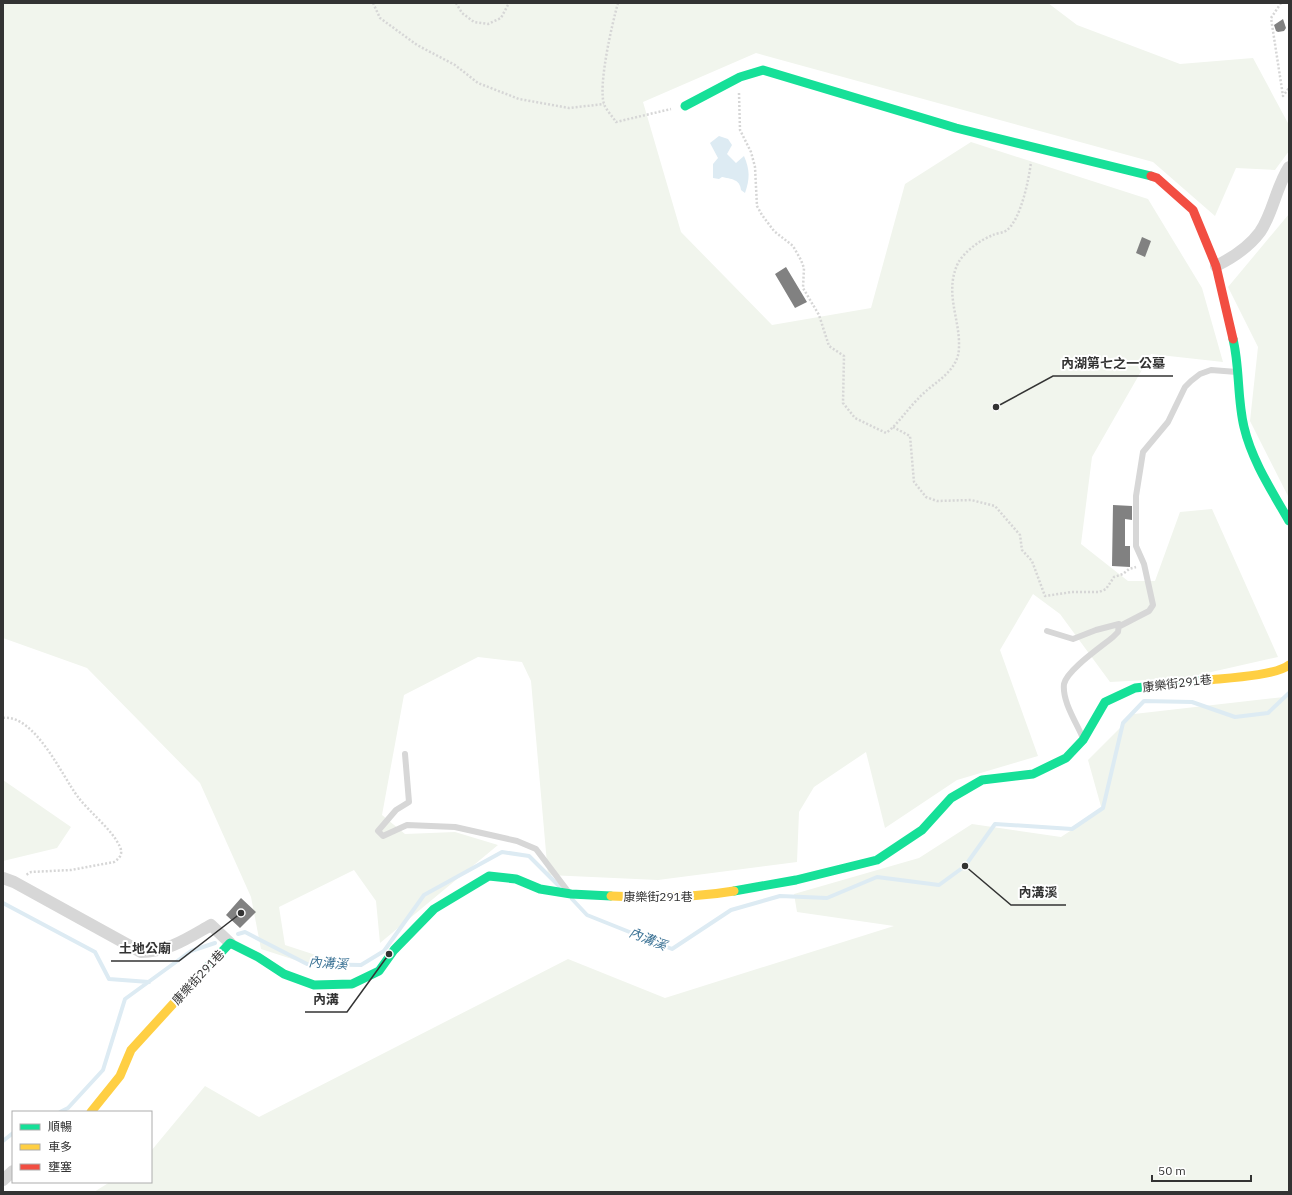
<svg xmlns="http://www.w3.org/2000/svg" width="1292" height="1195" viewBox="0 0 1292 1195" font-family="'IBM Plex Sans','Noto Sans TC',sans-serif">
  <rect width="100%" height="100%" fill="#fff"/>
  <path fill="#f1f5ed" d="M 3,3 L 1048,3 L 1077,25 L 1180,64 L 1253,58 L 1289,125 L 1289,151 L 1275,170 L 1236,168 L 1215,216 L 1153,162 L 756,53 L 643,102 L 681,232 L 772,325 L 871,308 L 905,184 L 971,142 L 1148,199 L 1202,288 L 1223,362 L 1151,354 L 1092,457 L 1081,544 L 1128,581 L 1155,581 L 1180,512 L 1212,509 L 1278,657 L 1185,678 L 1110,682 L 1060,614 L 1033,594 L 1000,650 L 1038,756 L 957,780 L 885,828 L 866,752 L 814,787 L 799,812 L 797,862 L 658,880 L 548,875 L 531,681 L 522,662 L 478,657 L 404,695 L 382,815 L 405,834 L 455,832 L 498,845 L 380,943 L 376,901 L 354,870 L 279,907 L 285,945 L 337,962 L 323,969 L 261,949 L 251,897 L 200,783 L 87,668 L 3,638 Z
    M 1289,214 L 1289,498 L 1250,421 L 1258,347 L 1228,287 Z
    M 1289,694 L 1289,1192 L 94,1192 L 110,1182 L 151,1182 L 151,1151 L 205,1086 L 259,1117 L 568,959 L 665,998 L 894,926 L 797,912 L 794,894 L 919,858 L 972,824 L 1061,837 L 1102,810 L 1088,760 L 1134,714 L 1284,697 Z
    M 3,780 L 71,827 L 57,848 L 3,861 Z"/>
  <path fill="#ddebf3" d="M 719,136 L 728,139 L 732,145 L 727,154 L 736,163 L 744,156 C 750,170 750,179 745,193 L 741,190 C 740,179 731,179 722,177 L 719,179 L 713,178 L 713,164 L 718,158 L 710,143 Z"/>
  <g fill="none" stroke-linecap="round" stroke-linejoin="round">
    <path stroke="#ddebf3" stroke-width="4" d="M 572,899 L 587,915 L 672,949 L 731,910 L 780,896 L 827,898 L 877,877 L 939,885 L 965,866 L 995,824 L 1072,829 L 1103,808 L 1123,723 L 1144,701 L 1192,702 L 1235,717 L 1268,713 L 1289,693
      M 3,903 L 95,952 L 109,979 L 149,982
      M 238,934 L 245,932 L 307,964 L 361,965 L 384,951 L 424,895 L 502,852 L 529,856 L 559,886
      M 60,1112 L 68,1108 L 103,1070 L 125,999 L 191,951 L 215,943
      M 3,1141 L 13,1133"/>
  </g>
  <path fill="#818181" d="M 1283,19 L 1286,28 L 1284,31 L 1278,32 L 1276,31 L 1274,25 Z
    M 1142,237 L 1151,241 L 1145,257 L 1136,253 Z
    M 786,267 L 807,302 L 795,308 L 775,274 Z
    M 1113,505 L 1132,506 L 1132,520 L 1125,519 L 1125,546 L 1130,546 L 1130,567 L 1112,566 Z
    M 241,898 L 256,912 L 240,928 L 226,915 Z"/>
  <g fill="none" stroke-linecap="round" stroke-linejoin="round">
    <path stroke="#d6d6d6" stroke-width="2.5" stroke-dasharray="2 2" stroke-linecap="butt" d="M 373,3 L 380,18 L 417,45 L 455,65 L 478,83 L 519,99 L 569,108 L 604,104
      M 456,3 L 462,13 L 474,22 L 488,24 L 501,18 L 509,3
      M 618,3 C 612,24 598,85 604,104 C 606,110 613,117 616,122 L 671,109
      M 1281,3 L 1271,18 L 1283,96 L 1289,88
      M 739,93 L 740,130 L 751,152 L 755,167 L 757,206 L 762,215 L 774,231 L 793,246 L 801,260 L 804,268 L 803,288 L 819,315 L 829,346 L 844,356 L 843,403 L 855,418 L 886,433 C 898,424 906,411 917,400 C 931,383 959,373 959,347 C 960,318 944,293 958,263 C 965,251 980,240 993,235 C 997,233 1004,233 1007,230 C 1021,219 1029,179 1031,162
      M 893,427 L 910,436 L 914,482 L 926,497 L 937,501 L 971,500 L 995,506 L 1020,535 L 1022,550 L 1032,561 L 1045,596 L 1072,592 L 1099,592 L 1106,589 L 1114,577 L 1123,574 L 1129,569 L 1136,567
      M 3,718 C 35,714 62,776 78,797 C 90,813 112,829 120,847 C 123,854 120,858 114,862 L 71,870 L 31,872 L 26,875"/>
    <path stroke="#d7d7d7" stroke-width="6" d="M 1120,626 L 1149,611 L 1153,605 L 1144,564 L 1136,546 L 1136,496 L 1143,452 L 1168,422 L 1185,387 L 1191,381 L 1200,374 L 1211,370 L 1237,372
      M 1047,631 L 1073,639 L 1096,630 L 1119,624 L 1118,632 L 1113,637 C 1101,647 1067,670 1064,684 C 1062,701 1076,722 1082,736
      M 405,754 L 409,802 L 396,810 L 378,831 L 383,836 L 407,825 L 455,827 L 517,841 L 536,849 L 567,890"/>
    <path stroke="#d7d7d7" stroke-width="12" d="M 1216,266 C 1232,258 1249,247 1260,232 C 1273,213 1276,187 1289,167
      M 3,878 L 14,882 L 141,952 C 168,952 188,938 211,925 L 230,943
      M 3,1180 L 13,1171"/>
    <path stroke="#16e098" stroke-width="9" d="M 685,106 L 740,77 L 763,70 L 956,128 L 1151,176
      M 1233,339 C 1240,368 1237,398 1244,427 C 1252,461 1272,491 1289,521
      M 734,891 L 796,880 L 877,860 L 922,830 L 951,798 L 982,780 L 1033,774 L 1066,758 L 1083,740 L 1105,702 L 1135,688 L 1207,680
      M 183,993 L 230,943 L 258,957 L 284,974 L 314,985 L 352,984 L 379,971 L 394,950 L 434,909 L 489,876 L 516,879 L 540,889 L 571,894 L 611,896"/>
    <path stroke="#ffcf43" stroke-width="9" d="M 1207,680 C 1226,678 1275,676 1289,665
      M 611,896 C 652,898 693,898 734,891
      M 91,1112 L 120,1076 L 131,1050 L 183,993"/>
    <path stroke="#f24e42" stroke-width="9" d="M 1151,176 L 1157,178 L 1193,210 L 1216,266 L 1233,339"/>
  </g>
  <g text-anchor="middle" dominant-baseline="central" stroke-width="4" stroke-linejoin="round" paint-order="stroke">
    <g font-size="12" fill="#333" stroke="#fff">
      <text transform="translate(1177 683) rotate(-7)">康樂街291巷</text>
      <text x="658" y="896">康樂街291巷</text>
      <text transform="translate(198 977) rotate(-47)">康樂街291巷</text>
    </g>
    <g font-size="13" font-style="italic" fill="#3f7597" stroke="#fff">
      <text transform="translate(648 939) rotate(22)">內溝溪</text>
      <text transform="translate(328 963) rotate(4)">內溝溪</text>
    </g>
  </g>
  <path fill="none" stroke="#333" stroke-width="1.5" d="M996 407L1053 376H1173M965 866L1011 905H1066M241 913L179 961H111M389 954L347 1012H305"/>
  <g fill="#333" stroke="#fff" stroke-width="1.5">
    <circle cx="996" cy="407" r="4"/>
    <circle cx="965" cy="866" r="4"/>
    <circle cx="241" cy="913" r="4"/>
    <circle cx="389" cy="954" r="4"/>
  </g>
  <g font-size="13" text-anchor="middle" font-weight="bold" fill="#333" stroke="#fff" stroke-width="4" stroke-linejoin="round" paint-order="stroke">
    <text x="1113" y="368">內湖第七之一公墓</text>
    <text x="1038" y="897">內溝溪</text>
    <text x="145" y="953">土地公廟</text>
    <text x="326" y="1004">內溝</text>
  </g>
  <rect width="1292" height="1195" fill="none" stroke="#333333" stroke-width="8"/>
  <rect x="12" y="1111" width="140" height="72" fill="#ffffff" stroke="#adadad"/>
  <rect x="20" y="1124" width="20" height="6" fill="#16e098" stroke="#adadad"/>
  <text x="48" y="1131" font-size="12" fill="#333333">順暢</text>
  <rect x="20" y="1144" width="20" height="6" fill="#ffcf43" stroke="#adadad"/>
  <text x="48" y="1151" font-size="12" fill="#333333">車多</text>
  <rect x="20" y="1164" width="20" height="6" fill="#f24e42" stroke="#adadad"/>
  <text x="48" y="1171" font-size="12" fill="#333333">壅塞</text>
  <path d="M1152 1175v6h99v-6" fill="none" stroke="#333333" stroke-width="2"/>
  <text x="1158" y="1175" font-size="12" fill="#333333" stroke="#ffffff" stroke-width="3" paint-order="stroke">50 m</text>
</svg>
